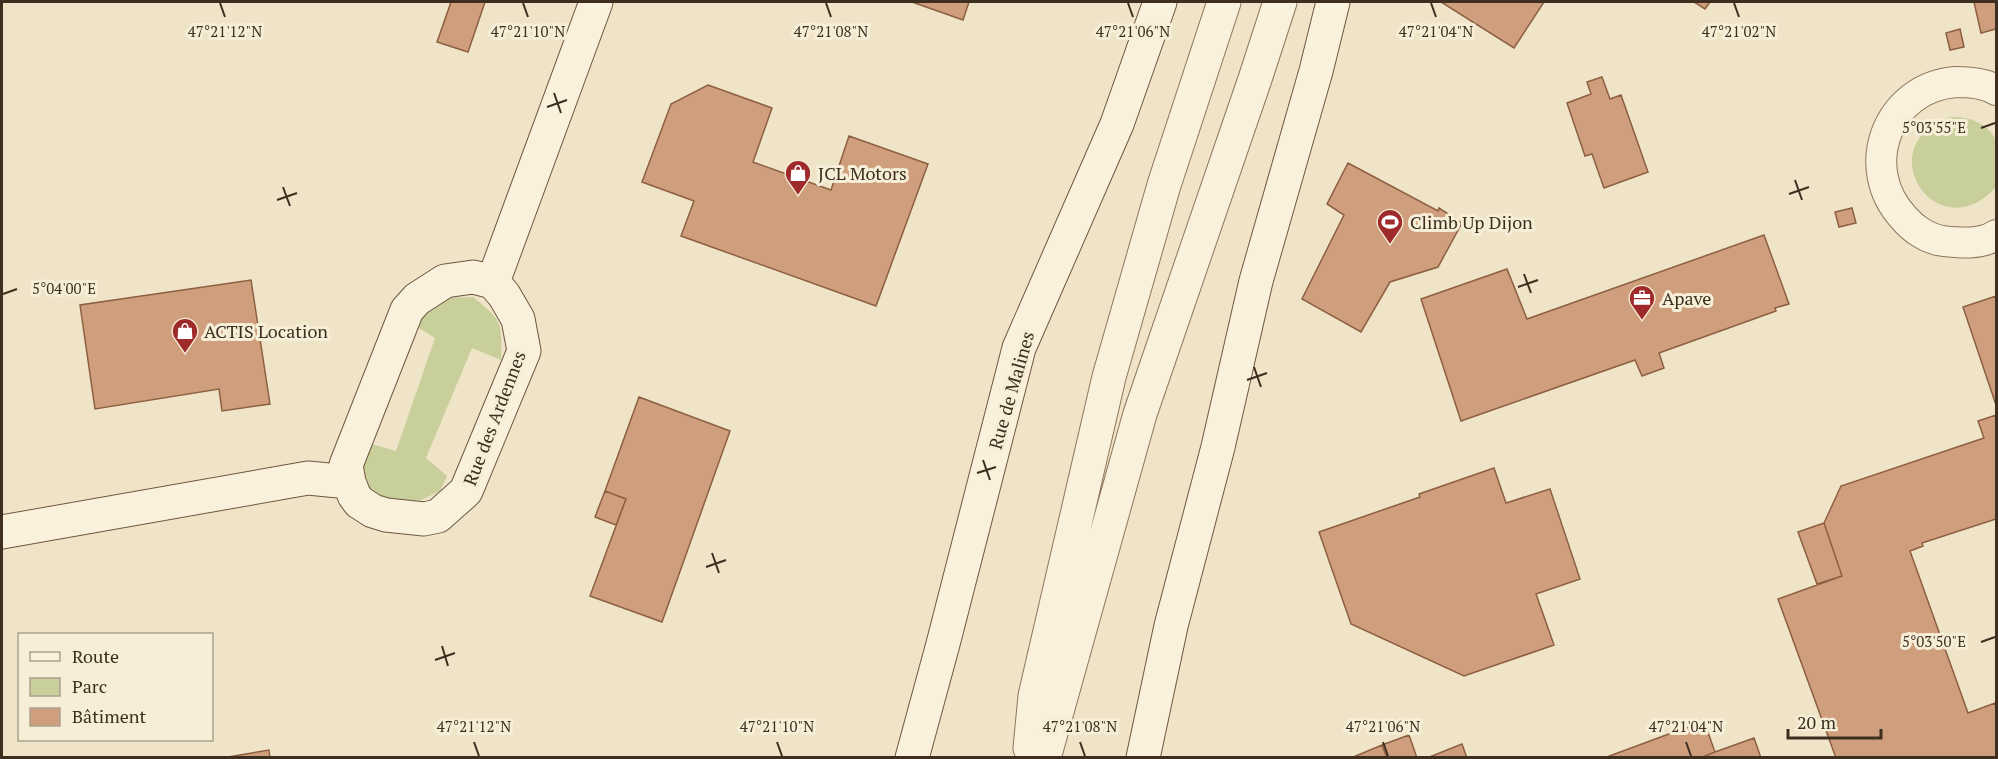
<svg xmlns="http://www.w3.org/2000/svg" width="1998" height="759" viewBox="0 0 1998 759" font-family="'PT Serif',serif">
  <rect width="100%" height="100%" fill="#f0e4c8"/>
  <path fill="#c9cf9b" d="M 1950,117 C 1970,117 1986,122 1996,140 L 1995,188 C 1937,251 1867,146 1950,117 Z
    M 473,297 C 503,321 502,322 501,360 L 472,348 L 426,458 L 447,476 L 440,491 L 415,503 L 380,501 L 362,480 L 359,459 L 368,443 L 396,451 L 435,338 L 412,324 L 443,298 Z"/>
  <path fill="#cf9f7d" stroke="#8d5f41" stroke-width="1.5" d="M 451,2 L 485,2 L 468,52 L 437,42 Z
    M 912,2 L 969,2 L 963,20 Z
    M 1441,2 L 1544,2 L 1514,48 Z
    M 1694,2 L 1710,2 L 1705,9 Z
    M 1974,2 L 1996,2 L 1996,29 L 1981,33 Z
    M 1960,29 L 1964,47 L 1950,50 L 1946,33 Z
    M 1602,77 L 1610,99 L 1621,95 L 1648,172 L 1604,188 L 1592,154 L 1585,156 L 1567,103 L 1591,94 L 1587,82 Z
    M 708,85 L 772,108 L 753,162 L 831,190 L 849,136 L 928,164 L 876,306 L 681,236 L 694,201 L 642,182 L 671,104 Z
    M 1348,163 L 1438,211 L 1439,208 L 1462,223 L 1438,267 L 1390,282 L 1361,332 L 1302,299 L 1344,215 L 1327,204 Z
    M 1852,208 L 1856,223 L 1839,227 L 1835,212 Z
    M 1764,235 L 1789,304 L 1775,308 L 1776,311 L 1659,353 L 1664,368 L 1642,376 L 1635,360 L 1461,421 L 1421,299 L 1507,269 L 1527,319 Z
    M 251,280 L 270,404 L 222,411 L 219,389 L 95,409 L 80,305 Z
    M 1996,296 L 1996,405 L 1963,307 Z
    M 639,397 L 730,431 L 662,622 L 590,596 L 626,499 L 605,491 Z
    M 1996,415 L 1996,519 L 1922,543 L 1923,546 L 1910,551 L 1968,713 L 1995,703 L 1996,708 L 1996,758 L 1836,758 L 1778,599 L 1842,576 L 1824,523 L 1841,486 L 1984,438 L 1978,421 Z
    M 1494,468 L 1506,503 L 1550,489 L 1580,579 L 1536,594 L 1554,645 L 1464,676 L 1351,624 L 1319,532 L 1420,497 L 1419,494 Z
    M 605,491 L 626,499 L 616,525 L 595,517 Z
    M 1824,523 L 1842,576 L 1817,584 L 1798,532 Z
    M 1704,721 L 1715,752 L 1700,758 L 1604,758 Z
    M 1409,735 L 1417,758 L 1387,758 L 1382,745 Z
    M 1754,738 L 1761,758 L 1700,758 L 1715,752 Z
    M 1462,744 L 1467,758 L 1427,758 Z
    M 1382,745 L 1387,758 L 1351,758 Z
    M 269,750 L 270,758 L 222,758 Z"/>
  <g fill="none" stroke-linecap="round" stroke-linejoin="round">
    <g stroke="#8d765c" stroke-width="32">
      <path id="minor" d="M 1996,90 C 1985,83 1970,82 1956,82 C 1887,87 1857,168 1904,218 C 1913,229 1928,239 1943,241 C 1960,243 1981,245 1996,235"/>
    </g>
    <g stroke="#8d765c" stroke-width="35">
      <path id="tertiary" d="M 1030,748 L 1035,696 L 1109,377 L 1164,185 L 1224,2
        M 1044,758 L 1140,414 L 1255,79 L 1280,2"/>
    </g>
    <g stroke="#6f573f" stroke-width="35">
      <path id="secondary" d="M 473,277 L 493,282 L 504,295 L 518,319 L 524,351 L 466,491 L 438,516 L 424,519 L 386,515 L 373,511 L 359,502 L 354,495 L 349,482 L 346,465 L 407,310 L 417,299 L 445,281 Z
        M 493,282 L 596,2
        M 2,532 L 308,478 L 349,482
        M 912,758 L 943,644 L 1019,348 L 1117,124 L 1160,2
        M 1143,758 L 1171,626 L 1218,447 L 1256,281 L 1316,71 L 1333,2"/>
    </g>
    <use href="#minor" stroke="#faf1dc" stroke-width="30"/>
    <use href="#tertiary" stroke="#faf1dc" stroke-width="33"/>
    <use href="#secondary" stroke="#faf1dc" stroke-width="33"/>
  </g>
  <path fill="none" stroke="#3d2e20" stroke-width="2" d="M 220,3 L 225,17M 523,3 L 528,17M 826,3 L 831,17M 1128,3 L 1133,17M 1431,3 L 1436,17M 1734,3 L 1739,17M 554,93 L 561,113M 547,107 L 567,100M 1981,128 L 1995,123M 1795,180 L 1802,200M 283,187 L 290,206M 1789,194 L 1809,187M 277,200 L 297,193M 1524,274 L 1531,293M 1518,287 L 1538,280M 3,294 L 17,289M 1254,367 L 1261,387M 1247,380 L 1267,373M 983,460 L 990,480M 977,473 L 996,467M 712,553 L 719,573M 706,567 L 726,560M 1981,642 L 1995,637M 442,646 L 448,666M 435,660 L 455,653M 474,742 L 479,756M 777,742 L 782,756M 1080,742 L 1085,756M 1383,742 L 1388,756M 1686,742 L 1691,756"/>
  <defs>
    <g id="shop-pin" transform="scale(1.35)"><path d="M0 17L-7.5 6A9.5 9.5 0 1 1 7.5 6Z" fill="#9e2a2b" stroke="#f7eed8"/><path d="M-5-2.5h2.3a2.7 3.5 0 0 1 5.4 0H5L5.5 6h-11ZM-1.5-2.5h3a1.5 2.3 0 0 0-3 0Z" fill="#fff"/></g>
    <g id="stadium-pin" transform="scale(1.35)"><path d="M0 17L-7.5 6A9.5 9.5 0 1 1 7.5 6Z" fill="#9e2a2b" stroke="#f7eed8"/><path d="M0-5a6.5 5 0 1 0 0 10a6.5 5 0 1 0 0-10ZM-3.5-1.8h7v3.6h-7Z" fill="#fff"/></g>
    <g id="office-pin" transform="scale(1.35)"><path d="M0 17L-7.5 6A9.5 9.5 0 1 1 7.5 6Z" fill="#9e2a2b" stroke="#f7eed8"/><path d="M-6-3h4V-5.5h4V-3h4V5H-6ZM-1-4.5V-3h2v-1.5ZM-6 0V1H6V0Z" fill="#fff"/></g>
  </defs>
  <g fill-rule="evenodd">
    <use href="#shop-pin" x="798" y="173"/>
    <use href="#stadium-pin" x="1390" y="222"/>
    <use href="#office-pin" x="1642" y="298"/>
    <use href="#shop-pin" x="185" y="331"/>
  </g>
  <g text-anchor="middle" dominant-baseline="central" stroke-width="6" stroke-linejoin="round" paint-order="stroke">
    <g font-size="18" fill="#3d2e20" stroke="#f7eed8" text-anchor="start">
      <text x="818" y="173">JCL Motors</text>
      <text x="1410" y="222">Climb Up Dijon</text>
      <text x="1662" y="298">Apave</text>
      <text x="204" y="331">ACTIS Location</text>
    </g>
    <g font-size="18" fill="#3d2e20" stroke="#f7eed8">
      <text transform="translate(1011 390) rotate(-74)">Rue de Malines</text>
      <text transform="translate(494 418) rotate(-69)">Rue des Ardennes</text>
    </g>
  </g>
  <g font-size="15" text-anchor="middle" fill="#3d2e20" stroke="#f7eed8" stroke-width="6" stroke-linejoin="round" paint-order="stroke">
    <text x="225" y="37">47°21'12"N</text>
    <text x="528" y="37">47°21'10"N</text>
    <text x="831" y="37">47°21'08"N</text>
    <text x="1133" y="37">47°21'06"N</text>
    <text x="1436" y="37">47°21'04"N</text>
    <text x="1739" y="37">47°21'02"N</text>
    <text x="1934" y="133">5°03'55"E</text>
    <text x="64" y="294">5°04'00"E</text>
    <text x="1934" y="647">5°03'50"E</text>
    <text x="474" y="732">47°21'12"N</text>
    <text x="777" y="732">47°21'10"N</text>
    <text x="1080" y="732">47°21'08"N</text>
    <text x="1383" y="732">47°21'06"N</text>
    <text x="1686" y="732">47°21'04"N</text>
  </g>
  <rect width="1998" height="759" fill="none" stroke="#3d2e20" stroke-width="6"/>
  <rect x="18" y="633" width="195" height="108" fill="#f7eed8" stroke="#ada18e" stroke-width="1.5"/>
  <rect x="30" y="652" width="30" height="9" fill="#faf1dc" stroke="#ada18e" stroke-width="1.5"/>
  <text x="72" y="663" font-size="18" fill="#3d2e20">Route</text>
  <rect x="30" y="678" width="30" height="18" fill="#c9cf9b" stroke="#ada18e" stroke-width="1.5"/>
  <text x="72" y="693" font-size="18" fill="#3d2e20">Parc</text>
  <rect x="30" y="708" width="30" height="18" fill="#cf9f7d" stroke="#ada18e" stroke-width="1.5"/>
  <text x="72" y="723" font-size="18" fill="#3d2e20">Bâtiment</text>
  <path d="M1788 729v9h93v-9" fill="none" stroke="#3d2e20" stroke-width="3"/>
  <text x="1797" y="729" font-size="18" fill="#3d2e20" stroke="#f7eed8" stroke-width="4.5" paint-order="stroke">20 m</text>
</svg>
